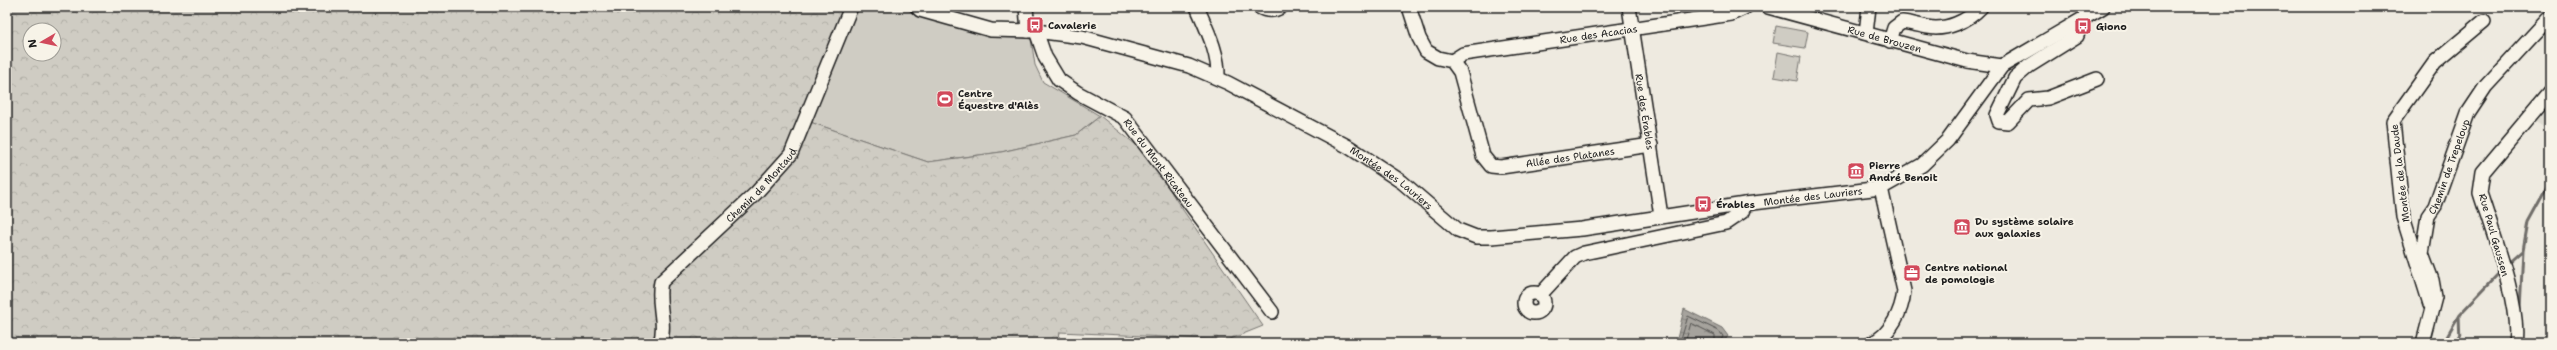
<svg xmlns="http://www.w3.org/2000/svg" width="2557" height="350" viewBox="0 0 2557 350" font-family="'Shantell Sans',sans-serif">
  <defs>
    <pattern id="forest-crowns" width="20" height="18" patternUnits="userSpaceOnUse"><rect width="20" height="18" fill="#cfccc3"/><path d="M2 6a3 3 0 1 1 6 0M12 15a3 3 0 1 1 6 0" fill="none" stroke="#b1afa7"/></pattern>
    <pattern id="water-ripples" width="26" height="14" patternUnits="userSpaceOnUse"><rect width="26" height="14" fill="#a6a39d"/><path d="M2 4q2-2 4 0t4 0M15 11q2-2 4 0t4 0" fill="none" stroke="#86847f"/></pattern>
  </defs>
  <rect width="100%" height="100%" fill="#eeeae0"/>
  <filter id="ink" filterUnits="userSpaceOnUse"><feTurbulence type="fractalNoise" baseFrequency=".025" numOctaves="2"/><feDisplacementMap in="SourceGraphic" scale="8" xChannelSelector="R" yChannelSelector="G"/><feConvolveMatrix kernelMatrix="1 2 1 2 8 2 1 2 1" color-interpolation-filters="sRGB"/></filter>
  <g filter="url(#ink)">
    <path fill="#dedbd1" d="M 2550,98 L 2550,129 L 2533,119 Z"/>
    <path fill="#cfccc3" stroke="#767470" d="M 855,7 L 902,7 L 923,17 L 965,30 L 1031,39 L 1035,65 L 1043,82 L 1100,116 L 1076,135 L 1001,152 L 928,162 L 810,122 Z
      M 1776,26 L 1808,32 L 1805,48 L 1773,43 Z
      M 1778,52 L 1801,57 L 1797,81 L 1774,77 Z"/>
    <path fill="url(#forest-crowns)" stroke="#767470" fill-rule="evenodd" d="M 7,7 L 855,7 L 810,122 L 928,162 L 1001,152 L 1076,135 L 1100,116 L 1150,156 L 1176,200 L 1263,326 L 1228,340 L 1060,332 L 1058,343 L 7,343 ZM 30,30 L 54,30 L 54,54 L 30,54 Z"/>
    <path fill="url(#water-ripples)" stroke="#6f6d69" d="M 1684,309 L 1722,328 L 1728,336 L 1723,343 L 1676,343 Z"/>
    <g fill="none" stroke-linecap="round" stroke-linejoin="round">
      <path stroke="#535250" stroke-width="1" d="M 1680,343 L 1688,316 L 1719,331 L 1723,336 L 1720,343
        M 1685,343 L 1691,323 L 1715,335 L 1715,343"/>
      <path stroke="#6f6d69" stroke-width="3" d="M 2506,265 L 2523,250
        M 2520,309 L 2523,250 L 2528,222 L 2550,182
        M 2459,315 L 2460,343
        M 2443,343 L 2459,315 L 2501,271"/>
      <g stroke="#1c1c1c" stroke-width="16">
        <g id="minor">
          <path id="s1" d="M 917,7 L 920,10 L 991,30 L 1036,31 L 1082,37 L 1189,66 L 1228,83 L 1349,147 L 1402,182 L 1458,230 L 1476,237 L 1491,237 L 1582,229 L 1745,204 L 1881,188 L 1922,165 L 1948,140 L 2002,66 L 2103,7"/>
          <path d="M 1026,7 L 1028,31"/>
          <path d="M 1197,7 C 1207,30 1219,53 1218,78"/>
          <path d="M 1259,7 C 1266,11 1274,11 1281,7"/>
          <path id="s2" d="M 1409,7 L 1419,38 L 1426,51 L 1438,58 L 1452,61 L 1460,72 L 1483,156 L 1491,166 L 1501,167 L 1651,145"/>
          <path id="s3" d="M 1629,7 L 1661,216"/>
          <path id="s4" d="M 1768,7 L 1967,61 L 2002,66"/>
          <path d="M 2077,23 L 2079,29 L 2077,36 L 2029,66 L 2015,78 L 1997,115 L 1999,121 L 2008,122 L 2029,100 L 2048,98 L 2097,79"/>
          <path id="s5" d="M 1036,31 L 1045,57 L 1059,80 L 1078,93 L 1125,118 L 1272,312"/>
          <path d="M 1866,33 L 1869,7"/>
          <path d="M 1890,41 L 1894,28 L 1902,22 C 1911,23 1918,25 1927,27 C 1946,31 1968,21 1981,7"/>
          <path id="s6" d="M 1452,61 L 1463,54 L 1731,14 L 1746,7"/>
          <circle cx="1534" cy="303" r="10"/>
          <path d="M 1540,295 L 1575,257 L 1584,253 L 1726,223 L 1742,212 L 1745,204"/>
          <path d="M 2430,304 L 2403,217 L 2393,121 L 2435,62 L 2484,21"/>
          <path id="s7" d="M 660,343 C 667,323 656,302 661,282 L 756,193 L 791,154 L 851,7"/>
          <path d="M 1872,343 C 1891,334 1902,311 1904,291 L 1881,188"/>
          <path id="s8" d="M 2423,343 L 2435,297 L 2432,280 L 2422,253 L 2428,216 L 2435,206 L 2468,113 L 2486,86 L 2550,17"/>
          <path d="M 2515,343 C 2521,306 2492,231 2480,193 L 2483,172 L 2550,92"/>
        </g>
      </g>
      <use href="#minor" stroke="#f7f3e8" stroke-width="13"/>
    </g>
  </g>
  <defs>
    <g id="bus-square" transform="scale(0.9)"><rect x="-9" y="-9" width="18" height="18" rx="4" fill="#d1495b" stroke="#f7f3e8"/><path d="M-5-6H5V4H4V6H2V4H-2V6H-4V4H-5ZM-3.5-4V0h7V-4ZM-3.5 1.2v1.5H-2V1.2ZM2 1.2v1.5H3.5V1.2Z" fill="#fff"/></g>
    <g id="stadium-square" transform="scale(0.9)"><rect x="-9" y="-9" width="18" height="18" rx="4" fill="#d1495b" stroke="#f7f3e8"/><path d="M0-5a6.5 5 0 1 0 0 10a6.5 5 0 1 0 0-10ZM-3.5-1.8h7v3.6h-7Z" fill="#fff"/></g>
    <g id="museum-square" transform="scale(0.9)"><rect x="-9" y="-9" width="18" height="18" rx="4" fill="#d1495b" stroke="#f7f3e8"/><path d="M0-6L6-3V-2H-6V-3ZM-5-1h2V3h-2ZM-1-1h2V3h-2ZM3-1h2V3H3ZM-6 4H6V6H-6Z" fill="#fff"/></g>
    <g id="office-square" transform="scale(0.9)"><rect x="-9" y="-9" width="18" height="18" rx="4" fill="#d1495b" stroke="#f7f3e8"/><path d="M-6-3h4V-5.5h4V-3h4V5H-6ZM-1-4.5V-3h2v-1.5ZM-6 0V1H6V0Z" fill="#fff"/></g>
  </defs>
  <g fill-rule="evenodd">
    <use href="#bus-square" x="1035" y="25"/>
    <use href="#bus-square" x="2083" y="26"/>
    <use href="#stadium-square" x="945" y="99"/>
    <use href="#museum-square" x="1856" y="171"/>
    <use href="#bus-square" x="1703" y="204"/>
    <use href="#museum-square" x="1962" y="227"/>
    <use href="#office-square" x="1912" y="273"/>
  </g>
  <g text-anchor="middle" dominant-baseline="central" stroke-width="4" stroke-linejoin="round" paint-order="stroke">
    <g font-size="10" font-weight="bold" fill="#1c1c1c" stroke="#f7f3e8" text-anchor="start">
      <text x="1048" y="25">Cavalerie</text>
      <text x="2096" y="26">Giono</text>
      <text x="958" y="93">Centre<tspan x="958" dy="12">Équestre d'Alès</tspan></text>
      <text x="1869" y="165">Pierre<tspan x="1869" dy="12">André Benoit</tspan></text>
      <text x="1716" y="204">Érables</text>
      <text x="1975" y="221">Du système solaire<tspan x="1975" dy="12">aux galaxies</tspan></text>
      <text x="1925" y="267">Centre national<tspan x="1925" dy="12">de pomologie</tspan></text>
    </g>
    <g font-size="10" fill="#1c1c1c" stroke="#f7f3e8">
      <text stroke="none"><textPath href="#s6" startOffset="150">Rue des Acacias</textPath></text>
      <text stroke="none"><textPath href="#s4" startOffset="121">Rue de Brouzen</textPath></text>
      <text stroke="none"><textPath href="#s3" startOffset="106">Rue des Érables</textPath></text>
      <text stroke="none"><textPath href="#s2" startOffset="269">Allée des Platanes</textPath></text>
      <text stroke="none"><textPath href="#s5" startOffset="187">Rue du Mont Ricateau</textPath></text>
      <text stroke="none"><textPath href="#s8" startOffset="185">Chemin de Trepeloup</textPath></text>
      <text transform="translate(2400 173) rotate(-97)">Montée de la Daude</text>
      <text stroke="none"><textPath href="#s1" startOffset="512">Montée des Lauriers</textPath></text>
      <text stroke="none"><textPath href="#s7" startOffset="201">Chemin de Montaud</textPath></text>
      <text stroke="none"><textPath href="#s1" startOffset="956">Montée des Lauriers</textPath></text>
      <text transform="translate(2494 235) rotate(74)">Rue Paul Gaussen</text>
    </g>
  </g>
  <rect width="2557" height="350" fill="none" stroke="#f7f3e8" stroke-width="24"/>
  <rect x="12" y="12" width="2533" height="326" fill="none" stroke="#1c1c1c" stroke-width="1.5" filter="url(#ink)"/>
  <g transform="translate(42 42) rotate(261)"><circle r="19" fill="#f7f3e8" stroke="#9f9d96"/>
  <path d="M0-3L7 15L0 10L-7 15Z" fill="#d1495b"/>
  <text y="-6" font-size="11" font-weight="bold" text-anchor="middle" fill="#1c1c1c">N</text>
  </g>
</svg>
